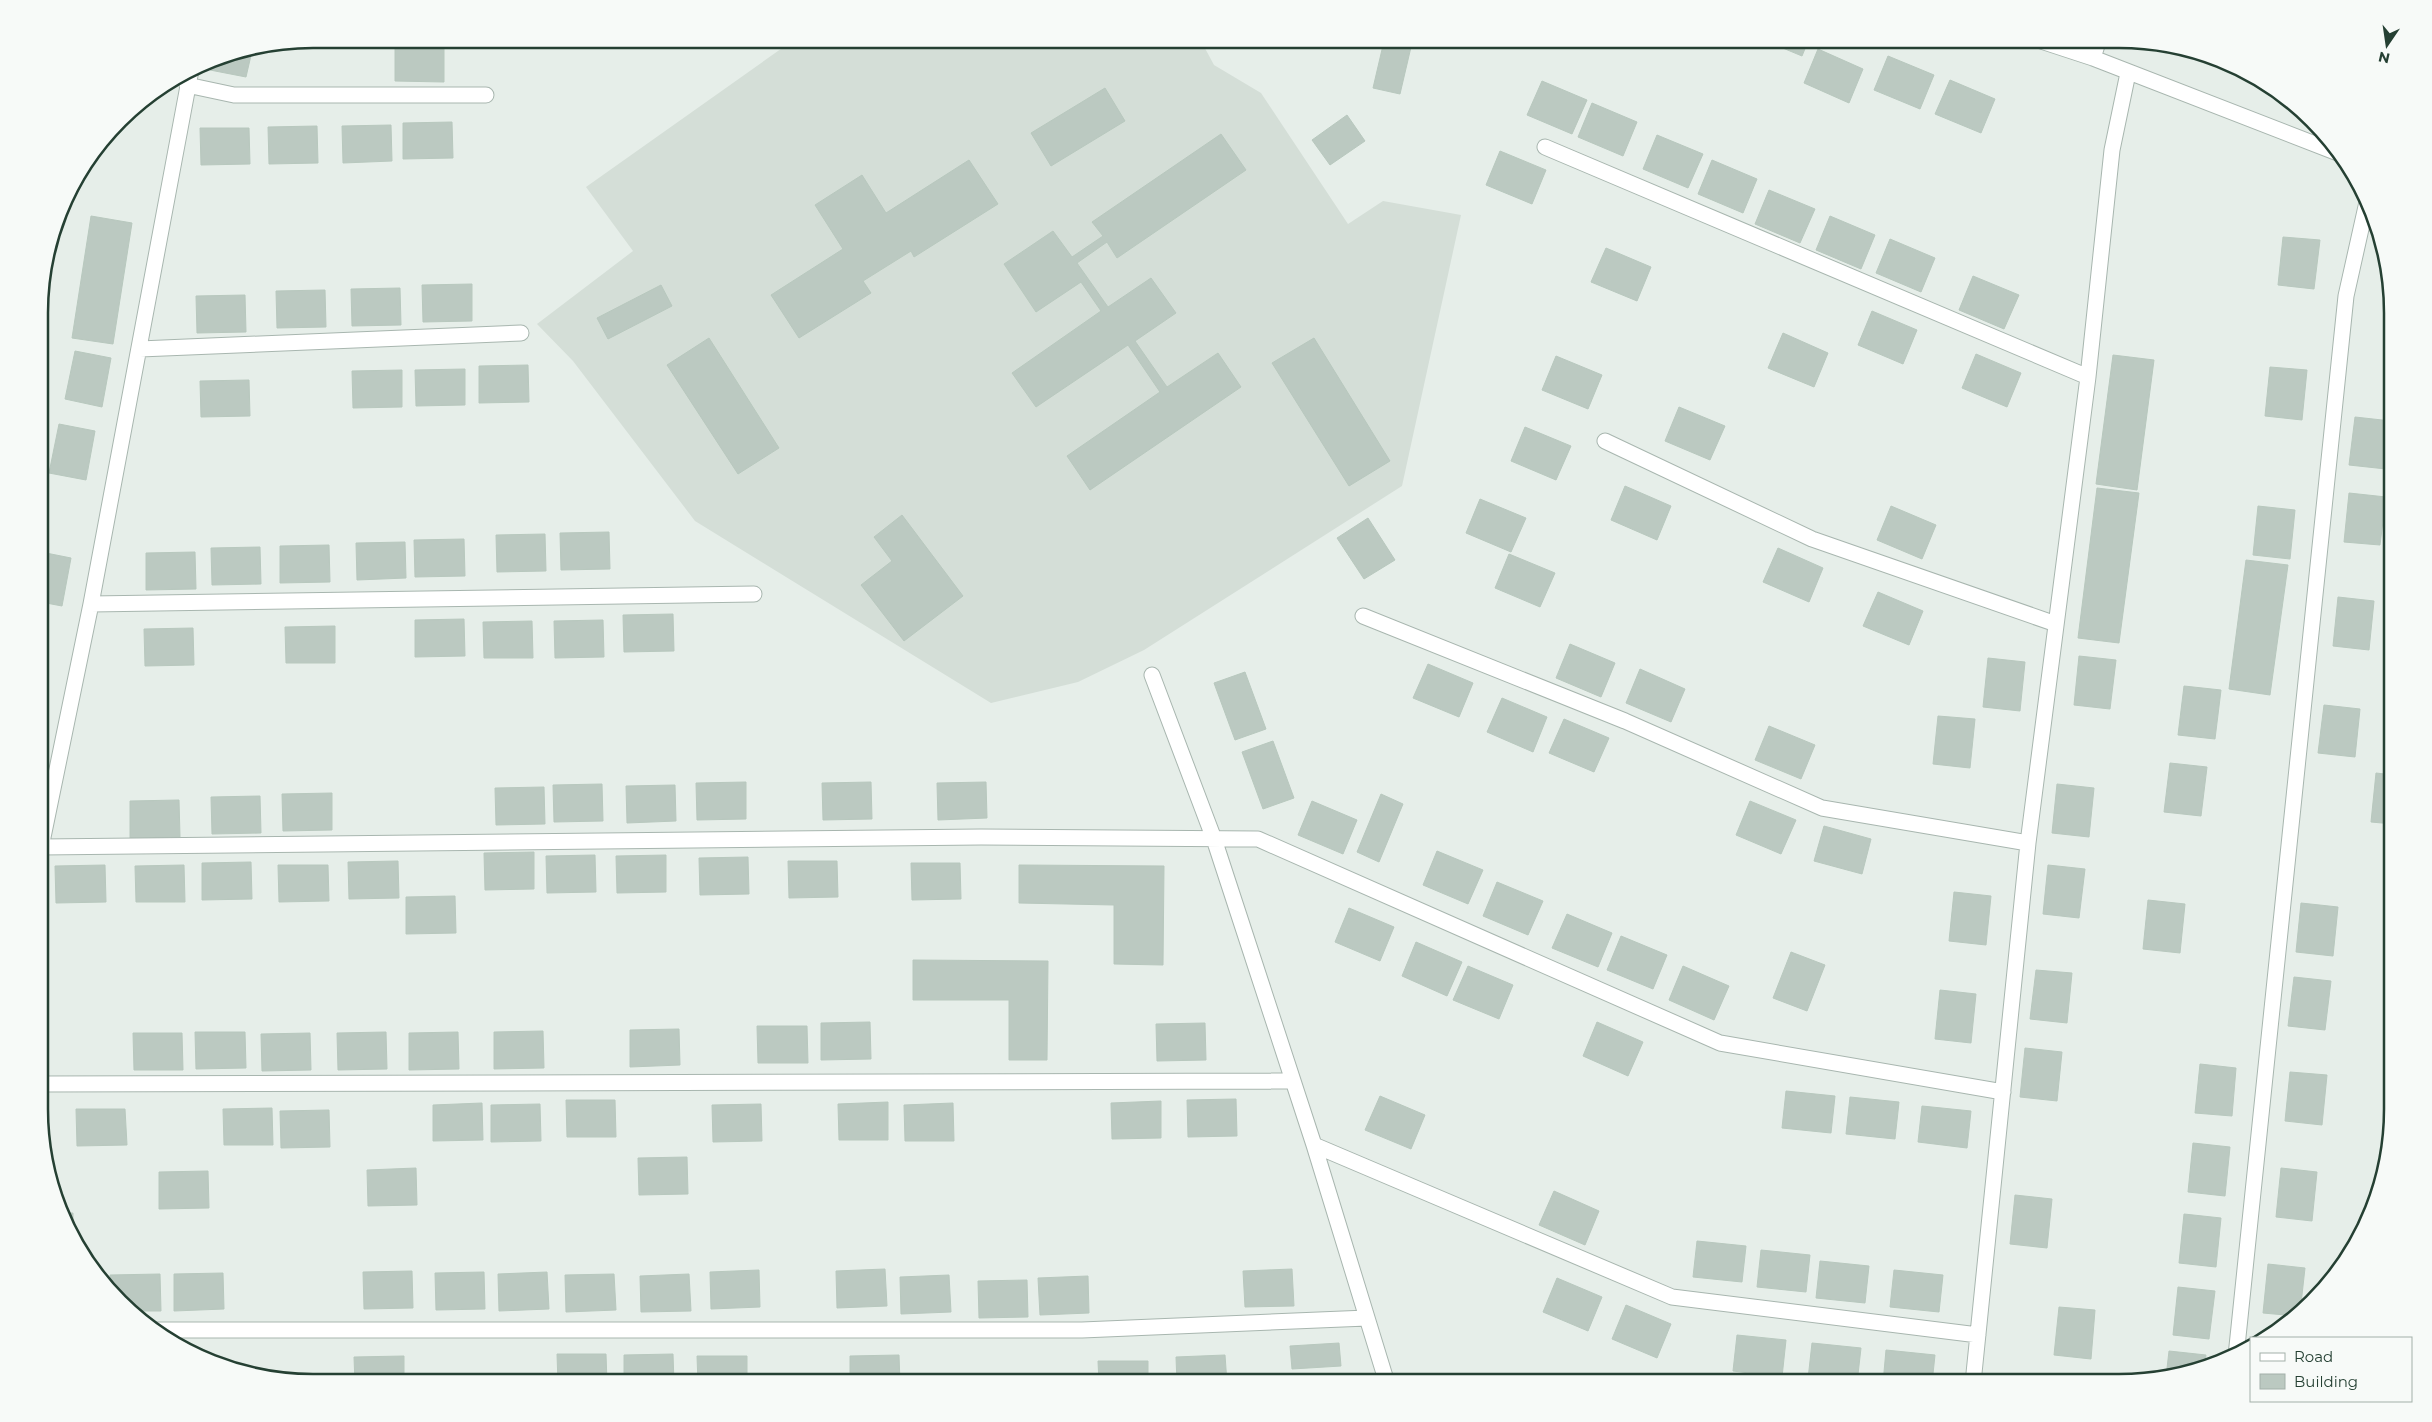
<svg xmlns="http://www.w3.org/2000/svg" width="2432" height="1422" viewBox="0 0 2432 1422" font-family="Montserrat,sans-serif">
  <rect width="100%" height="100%" fill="#e6eee9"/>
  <path fill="#d4ded7" d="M 795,39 L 1200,39 L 1214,65 L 1261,93 L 1348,224 L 1383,201 L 1461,215 L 1402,486 L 1144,650 L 1078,682 L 991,703 L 695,521 L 573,361 L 537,324 L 633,251 L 586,187 Z"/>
  <path fill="#bbc9c1" stroke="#b8c8be" d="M 1761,39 L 1809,39 L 1802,56 Z
    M 1384,41 L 1411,47 L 1400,94 L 1373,88 Z
    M 395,44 L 444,45 L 444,82 L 395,81 Z
    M 1818,49 L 1863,69 L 1849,103 L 1804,83 Z
    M 252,51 L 246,77 L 210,70 L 212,59 Z
    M 1888,56 L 1934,75 L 1920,109 L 1874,90 Z
    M 1950,80 L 1995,99 L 1981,133 L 1935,114 Z
    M 1542,81 L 1587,100 L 1572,134 L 1527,115 Z
    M 1105,88 L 1125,121 L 1051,166 L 1031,133 Z
    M 1592,103 L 1637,122 L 1623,156 L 1578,137 Z
    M 1347,115 L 1365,141 L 1330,165 L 1312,140 Z
    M 452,122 L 453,158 L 403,159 L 403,123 Z
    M 391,125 L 392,161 L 343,163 L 342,126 Z
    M 317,126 L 318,163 L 269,164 L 268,127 Z
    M 200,128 L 249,128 L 250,164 L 201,165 Z
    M 1221,134 L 1246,170 L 1117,258 L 1107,242 L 1077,263 L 1108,307 L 1151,278 L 1176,313 L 1135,341 L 1167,387 L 1218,353 L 1241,387 L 1090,490 L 1067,456 L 1160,392 L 1128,345 L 1036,407 L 1012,373 L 1101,311 L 1081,282 L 1036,312 L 1004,264 L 1053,231 L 1072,257 L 1103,236 L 1092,222 Z
    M 1657,135 L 1703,154 L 1688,188 L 1643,169 Z
    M 1500,151 L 1546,170 L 1532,204 L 1486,185 Z
    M 969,160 L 998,204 L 914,257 L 911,251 L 863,281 L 871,293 L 799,338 L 771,295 L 843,249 L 815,205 L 862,175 L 886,213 Z
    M 1712,160 L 1757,179 L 1743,213 L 1698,194 Z
    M 1769,190 L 1815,209 L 1800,243 L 1755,224 Z
    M 91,216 L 132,223 L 113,344 L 72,338 Z
    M 1830,216 L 1875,235 L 1861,269 L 1816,250 Z
    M 2283,237 L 2320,240 L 2314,289 L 2278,285 Z
    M 1890,239 L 1935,258 L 1921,292 L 1876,273 Z
    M 1606,248 L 1651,267 L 1637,301 L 1591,282 Z
    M 1973,276 L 2019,295 L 2004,329 L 1959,310 Z
    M 472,284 L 472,321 L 423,322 L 422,285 Z
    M 661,285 L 672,306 L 608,339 L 597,318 Z
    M 400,288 L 401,325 L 352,326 L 351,289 Z
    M 325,290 L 326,327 L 277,328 L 276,291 Z
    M 245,295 L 246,332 L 197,333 L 196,296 Z
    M 1872,311 L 1917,330 L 1903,364 L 1858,345 Z
    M 1783,333 L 1828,353 L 1814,387 L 1768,368 Z
    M 709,338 L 779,448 L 738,474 L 667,365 Z
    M 1314,338 L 1390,461 L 1349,486 L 1272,363 Z
    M 75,351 L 111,358 L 102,407 L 65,399 Z
    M 1976,354 L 2021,373 L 2007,407 L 1962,388 Z
    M 2113,355 L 2154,360 L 2137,490 L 2096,484 Z
    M 1556,356 L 1602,375 L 1588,409 L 1542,390 Z
    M 528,365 L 529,402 L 479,403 L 479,366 Z
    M 2270,367 L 2307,370 L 2302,420 L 2265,416 Z
    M 465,369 L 465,405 L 416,406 L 415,370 Z
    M 402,370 L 402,407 L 353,408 L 352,371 Z
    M 249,380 L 250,416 L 201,417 L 200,381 Z
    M 1679,407 L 1725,426 L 1710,460 L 1665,441 Z
    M 2355,417 L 2391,421 L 2386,469 L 2349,465 Z
    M 59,424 L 95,431 L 86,480 L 49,473 Z
    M 1525,427 L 1571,446 L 1556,480 L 1511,461 Z
    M 1625,486 L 1671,506 L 1657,540 L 1611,520 Z
    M 2097,488 L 2139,493 L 2119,643 L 2078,638 Z
    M 2349,493 L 2386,497 L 2380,545 L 2344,542 Z
    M 1480,499 L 1526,518 L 1511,552 L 1466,533 Z
    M 1891,506 L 1936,525 L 1922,559 L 1877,540 Z
    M 2258,506 L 2295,510 L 2290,559 L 2253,555 Z
    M 902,515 L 963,596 L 904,641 L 861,585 L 892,561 L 874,537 Z
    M 1368,518 L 1395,560 L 1364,579 L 1337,538 Z
    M 609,532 L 610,569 L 561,570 L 560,533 Z
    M 545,534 L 546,571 L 497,572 L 496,535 Z
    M 464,539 L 465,576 L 415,577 L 414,540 Z
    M 405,542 L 406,578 L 357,580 L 356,543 Z
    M 329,545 L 330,582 L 280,583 L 280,546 Z
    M 260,547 L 261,584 L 212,585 L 211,548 Z
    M 1778,548 L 1823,568 L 1809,602 L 1763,582 Z
    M 41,552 L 71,558 L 62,606 L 41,602 Z
    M 195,552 L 196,589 L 146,590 L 146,553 Z
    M 1509,554 L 1555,573 L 1540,607 L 1495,588 Z
    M 2246,560 L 2288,565 L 2270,695 L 2229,689 Z
    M 1878,592 L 1923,611 L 1909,645 L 1863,626 Z
    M 2338,597 L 2374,601 L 2369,650 L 2333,646 Z
    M 673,614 L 674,651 L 624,652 L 623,615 Z
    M 464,619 L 465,656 L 415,657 L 415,620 Z
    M 603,620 L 604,657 L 555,658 L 554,621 Z
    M 532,621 L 533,658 L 484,658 L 483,622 Z
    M 335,626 L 335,663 L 286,663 L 285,627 Z
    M 193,628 L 194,665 L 145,666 L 144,629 Z
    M 1570,644 L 1615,663 L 1601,697 L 1556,678 Z
    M 2079,656 L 2116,660 L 2110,709 L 2074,705 Z
    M 1988,658 L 2025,662 L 2020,711 L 1983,707 Z
    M 1428,664 L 1473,683 L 1459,717 L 1413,698 Z
    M 1640,669 L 1685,689 L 1671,722 L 1626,703 Z
    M 1245,672 L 1266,729 L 1235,740 L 1214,683 Z
    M 2184,686 L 2221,690 L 2215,739 L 2178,735 Z
    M 1502,698 L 1547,717 L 1533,752 L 1487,732 Z
    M 2324,705 L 2360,709 L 2355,757 L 2318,753 Z
    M 1938,716 L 1975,719 L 1970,768 L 1933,764 Z
    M 1564,719 L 1609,738 L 1594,772 L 1549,753 Z
    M 1769,726 L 1815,745 L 1801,779 L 1755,760 Z
    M 1273,741 L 1294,798 L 1263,809 L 1242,752 Z
    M 2170,763 L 2207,767 L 2201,816 L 2164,812 Z
    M 2376,773 L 2393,775 L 2393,824 L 2371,822 Z
    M 746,782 L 746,819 L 697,820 L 696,783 Z
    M 871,782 L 872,819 L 823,820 L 822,783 Z
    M 986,782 L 987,818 L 938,820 L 937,783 Z
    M 602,784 L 603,821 L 554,822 L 553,785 Z
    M 2057,784 L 2094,788 L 2089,837 L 2052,833 Z
    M 675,785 L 676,821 L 627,823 L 626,786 Z
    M 544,787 L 545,824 L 496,825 L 495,788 Z
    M 332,793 L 332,830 L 283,831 L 282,794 Z
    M 1381,794 L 1403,804 L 1379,862 L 1357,852 Z
    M 260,796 L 261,833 L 212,834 L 211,797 Z
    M 179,800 L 180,837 L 130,838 L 130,801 Z
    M 1312,801 L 1357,820 L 1343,854 L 1298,835 Z
    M 1750,801 L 1796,820 L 1781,854 L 1736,835 Z
    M 1824,826 L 1871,839 L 1862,874 L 1814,861 Z
    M 1437,851 L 1483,870 L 1468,904 L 1423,885 Z
    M 534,852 L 534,889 L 485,890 L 484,853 Z
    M 595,855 L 596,892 L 547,893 L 546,856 Z
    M 666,855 L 666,892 L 617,893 L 616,856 Z
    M 748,857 L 749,894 L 700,895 L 699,858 Z
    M 398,861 L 399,898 L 349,899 L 348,862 Z
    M 788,861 L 837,861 L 838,897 L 789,898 Z
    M 251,862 L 252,899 L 202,900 L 202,863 Z
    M 911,863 L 960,863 L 961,899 L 912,900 Z
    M 105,865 L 106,902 L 56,903 L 55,866 Z
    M 184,865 L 185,902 L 136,902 L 135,866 Z
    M 278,865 L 328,865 L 329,901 L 279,902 Z
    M 1019,865 L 1164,866 L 1163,965 L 1114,964 L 1114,905 L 1019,903 Z
    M 2048,865 L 2085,869 L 2079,918 L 2043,914 Z
    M 1497,882 L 1543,901 L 1528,935 L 1483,916 Z
    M 1954,892 L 1991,896 L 1986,945 L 1949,941 Z
    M 455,896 L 456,933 L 406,934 L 406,897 Z
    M 2148,900 L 2185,904 L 2180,953 L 2143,949 Z
    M 2301,903 L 2338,907 L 2333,956 L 2296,952 Z
    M 1349,908 L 1394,927 L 1380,961 L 1335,942 Z
    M 1567,914 L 1612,933 L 1598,967 L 1552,948 Z
    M 1621,936 L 1667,955 L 1653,989 L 1607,970 Z
    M 1416,942 L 1462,962 L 1447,996 L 1402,976 Z
    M 1791,952 L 1825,965 L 1807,1011 L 1773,998 Z
    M 913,960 L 1048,961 L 1047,1060 L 1009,1060 L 1009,1000 L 913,1000 Z
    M 1468,966 L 1513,985 L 1499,1019 L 1453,1000 Z
    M 1683,966 L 1729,986 L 1714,1020 L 1669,1000 Z
    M 2036,970 L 2072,973 L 2067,1023 L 2030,1019 Z
    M 2294,977 L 2331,981 L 2325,1030 L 2288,1026 Z
    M 1940,990 L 1976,994 L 1971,1043 L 1935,1039 Z
    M 870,1022 L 871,1059 L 821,1060 L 821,1023 Z
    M 1597,1022 L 1643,1042 L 1628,1076 L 1583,1056 Z
    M 1205,1023 L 1206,1060 L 1157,1061 L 1156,1024 Z
    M 757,1026 L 807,1026 L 808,1063 L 758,1063 Z
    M 679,1029 L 680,1065 L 630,1067 L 630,1030 Z
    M 543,1031 L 544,1068 L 494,1069 L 494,1032 Z
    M 195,1032 L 245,1032 L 246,1068 L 196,1069 Z
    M 386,1032 L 387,1069 L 338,1070 L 337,1033 Z
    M 458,1032 L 459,1069 L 409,1070 L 409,1033 Z
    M 133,1033 L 182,1033 L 183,1070 L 134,1070 Z
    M 310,1033 L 311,1070 L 262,1071 L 261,1034 Z
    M 2025,1048 L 2062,1052 L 2057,1101 L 2020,1097 Z
    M 2200,1064 L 2236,1068 L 2232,1116 L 2195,1113 Z
    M 2290,1072 L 2327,1075 L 2322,1125 L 2285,1121 Z
    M 1786,1091 L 1835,1096 L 1831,1133 L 1782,1128 Z
    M 1380,1096 L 1425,1115 L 1411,1149 L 1365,1130 Z
    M 1850,1097 L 1899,1102 L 1895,1139 L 1846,1134 Z
    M 1236,1099 L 1237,1136 L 1188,1137 L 1187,1100 Z
    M 566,1100 L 615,1100 L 616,1137 L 567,1137 Z
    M 1161,1101 L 1161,1138 L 1112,1139 L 1111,1103 Z
    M 888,1102 L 888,1140 L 839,1140 L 838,1104 Z
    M 482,1103 L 483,1140 L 433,1141 L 433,1105 Z
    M 953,1103 L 954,1141 L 905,1141 L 904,1105 Z
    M 540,1104 L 541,1141 L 491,1142 L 491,1105 Z
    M 761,1104 L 762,1141 L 713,1142 L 712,1105 Z
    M 1922,1106 L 1971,1111 L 1967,1148 L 1918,1142 Z
    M 272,1108 L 273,1145 L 224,1145 L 223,1109 Z
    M 76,1109 L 125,1109 L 127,1145 L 77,1146 Z
    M 329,1110 L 330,1147 L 281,1148 L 280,1111 Z
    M 41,1114 L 42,1114 L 42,1149 L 41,1145 Z
    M 2193,1143 L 2230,1147 L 2225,1196 L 2188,1192 Z
    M 687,1157 L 688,1194 L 639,1195 L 638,1158 Z
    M 416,1168 L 417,1205 L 368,1206 L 367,1170 Z
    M 2281,1168 L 2317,1172 L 2312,1221 L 2276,1217 Z
    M 208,1171 L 209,1208 L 159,1209 L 159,1172 Z
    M 1554,1191 L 1599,1211 L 1585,1245 L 1539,1225 Z
    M 2015,1195 L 2052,1199 L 2047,1248 L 2010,1244 Z
    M 61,1213 L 73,1213 L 73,1238 Z
    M 2184,1214 L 2221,1218 L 2216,1267 L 2179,1263 Z
    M 1697,1241 L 1746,1246 L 1742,1282 L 1693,1277 Z
    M 1761,1250 L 1810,1255 L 1806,1292 L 1757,1287 Z
    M 1820,1261 L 1869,1266 L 1865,1303 L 1816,1298 Z
    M 2268,1264 L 2305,1268 L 2300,1313 L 2296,1316 L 2263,1313 Z
    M 885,1269 L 887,1306 L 837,1308 L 836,1271 Z
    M 1292,1269 L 1294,1306 L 1245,1307 L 1243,1271 Z
    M 759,1270 L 760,1307 L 711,1309 L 710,1272 Z
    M 1894,1270 L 1943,1275 L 1939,1312 L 1890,1307 Z
    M 412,1271 L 413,1308 L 364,1309 L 363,1272 Z
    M 484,1272 L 485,1309 L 436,1310 L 435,1273 Z
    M 547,1272 L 549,1309 L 499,1311 L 498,1274 Z
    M 223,1273 L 224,1309 L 174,1311 L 174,1274 Z
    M 160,1274 L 161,1311 L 130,1311 L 111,1293 L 110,1275 Z
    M 614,1274 L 616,1310 L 566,1312 L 565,1275 Z
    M 689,1274 L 691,1311 L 641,1312 L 640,1276 Z
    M 949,1275 L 951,1312 L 901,1314 L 900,1277 Z
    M 1088,1276 L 1089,1313 L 1040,1315 L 1038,1278 Z
    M 1557,1278 L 1602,1297 L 1588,1331 L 1543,1312 Z
    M 1027,1280 L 1028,1317 L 979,1318 L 978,1281 Z
    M 2178,1287 L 2215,1291 L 2209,1339 L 2173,1335 Z
    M 1626,1305 L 1671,1324 L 1657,1358 L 1612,1339 Z
    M 2059,1307 L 2095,1310 L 2091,1359 L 2054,1355 Z
    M 1737,1335 L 1786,1340 L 1782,1377 L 1733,1371 Z
    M 2259,1335 L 2270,1336 L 2258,1338 Z
    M 1339,1343 L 1341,1366 L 1292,1369 L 1290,1346 Z
    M 1812,1343 L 1861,1348 L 1857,1383 L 1808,1379 Z
    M 1886,1350 L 1935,1355 L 1932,1383 L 1883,1383 Z
    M 2169,1351 L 2206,1355 L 2204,1369 L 2166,1377 Z
    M 557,1354 L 606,1354 L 607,1383 L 558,1383 Z
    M 673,1354 L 674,1383 L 624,1383 L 624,1355 Z
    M 899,1355 L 900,1383 L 850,1383 L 850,1356 Z
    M 1225,1355 L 1227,1383 L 1177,1383 L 1176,1357 Z
    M 404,1356 L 404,1383 L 355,1383 L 354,1357 Z
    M 697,1356 L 747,1356 L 747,1383 L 698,1383 Z
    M 1098,1361 L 1148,1361 L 1148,1383 L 1099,1383 Z"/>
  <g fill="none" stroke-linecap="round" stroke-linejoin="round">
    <g stroke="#a8b6af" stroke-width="17">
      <path id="minor" d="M 2035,39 L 2093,58 L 2343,155
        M 2093,58 L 2099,39
        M 187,85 L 234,95 L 486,95
        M 1545,147 L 2088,377
        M 140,349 L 521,333
        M 1605,441 L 1812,539 L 2056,624
        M 91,604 L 754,594
        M 1363,616 L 1625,721 L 1822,808 L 2028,843
        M 1152,675 L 1214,839 L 1314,1145 L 1387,1383
        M 41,847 L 981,837 L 1258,839 L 1720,1043 L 2003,1092
        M 41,847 L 91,604 L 191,70
        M 41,1084 L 1293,1081
        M 1314,1145 L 1672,1297 L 1978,1335
        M 154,1330 L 1082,1330 L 1367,1318
        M 2236,1356 L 2346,296 L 2367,202
        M 1973,1383 L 2028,843 L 2088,377 L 2112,150 L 2128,73"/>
    </g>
    <use href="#minor" stroke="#fff" stroke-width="15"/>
  </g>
  <path d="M0 0H2432V1422H0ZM313 48H2119A265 265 0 0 1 2384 313V1109A265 265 0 0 1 2119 1374H313A265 265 0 0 1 48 1109V313A265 265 0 0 1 313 48Z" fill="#f7faf8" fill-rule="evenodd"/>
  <path fill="none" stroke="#254033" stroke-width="2.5" d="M313 48H2119A265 265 0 0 1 2384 313V1109A265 265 0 0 1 2119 1374H313A265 265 0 0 1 48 1109V313A265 265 0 0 1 313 48Z"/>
  <rect x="2250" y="1337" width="162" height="65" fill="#f7faf8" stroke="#a3b0a9"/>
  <rect x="2260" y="1353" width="25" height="8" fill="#ffffff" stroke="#a3b0a9"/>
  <text x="2294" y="1362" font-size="15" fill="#254033">Road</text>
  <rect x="2260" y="1374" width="25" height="15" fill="#bbc9c1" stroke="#a3b0a9"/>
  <text x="2294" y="1387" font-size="15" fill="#254033">Building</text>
  <g transform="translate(2387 45) rotate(193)" stroke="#f7faf8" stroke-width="4" paint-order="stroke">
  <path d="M0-4L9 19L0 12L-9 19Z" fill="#254033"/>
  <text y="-8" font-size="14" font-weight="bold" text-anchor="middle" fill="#254033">N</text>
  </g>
</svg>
